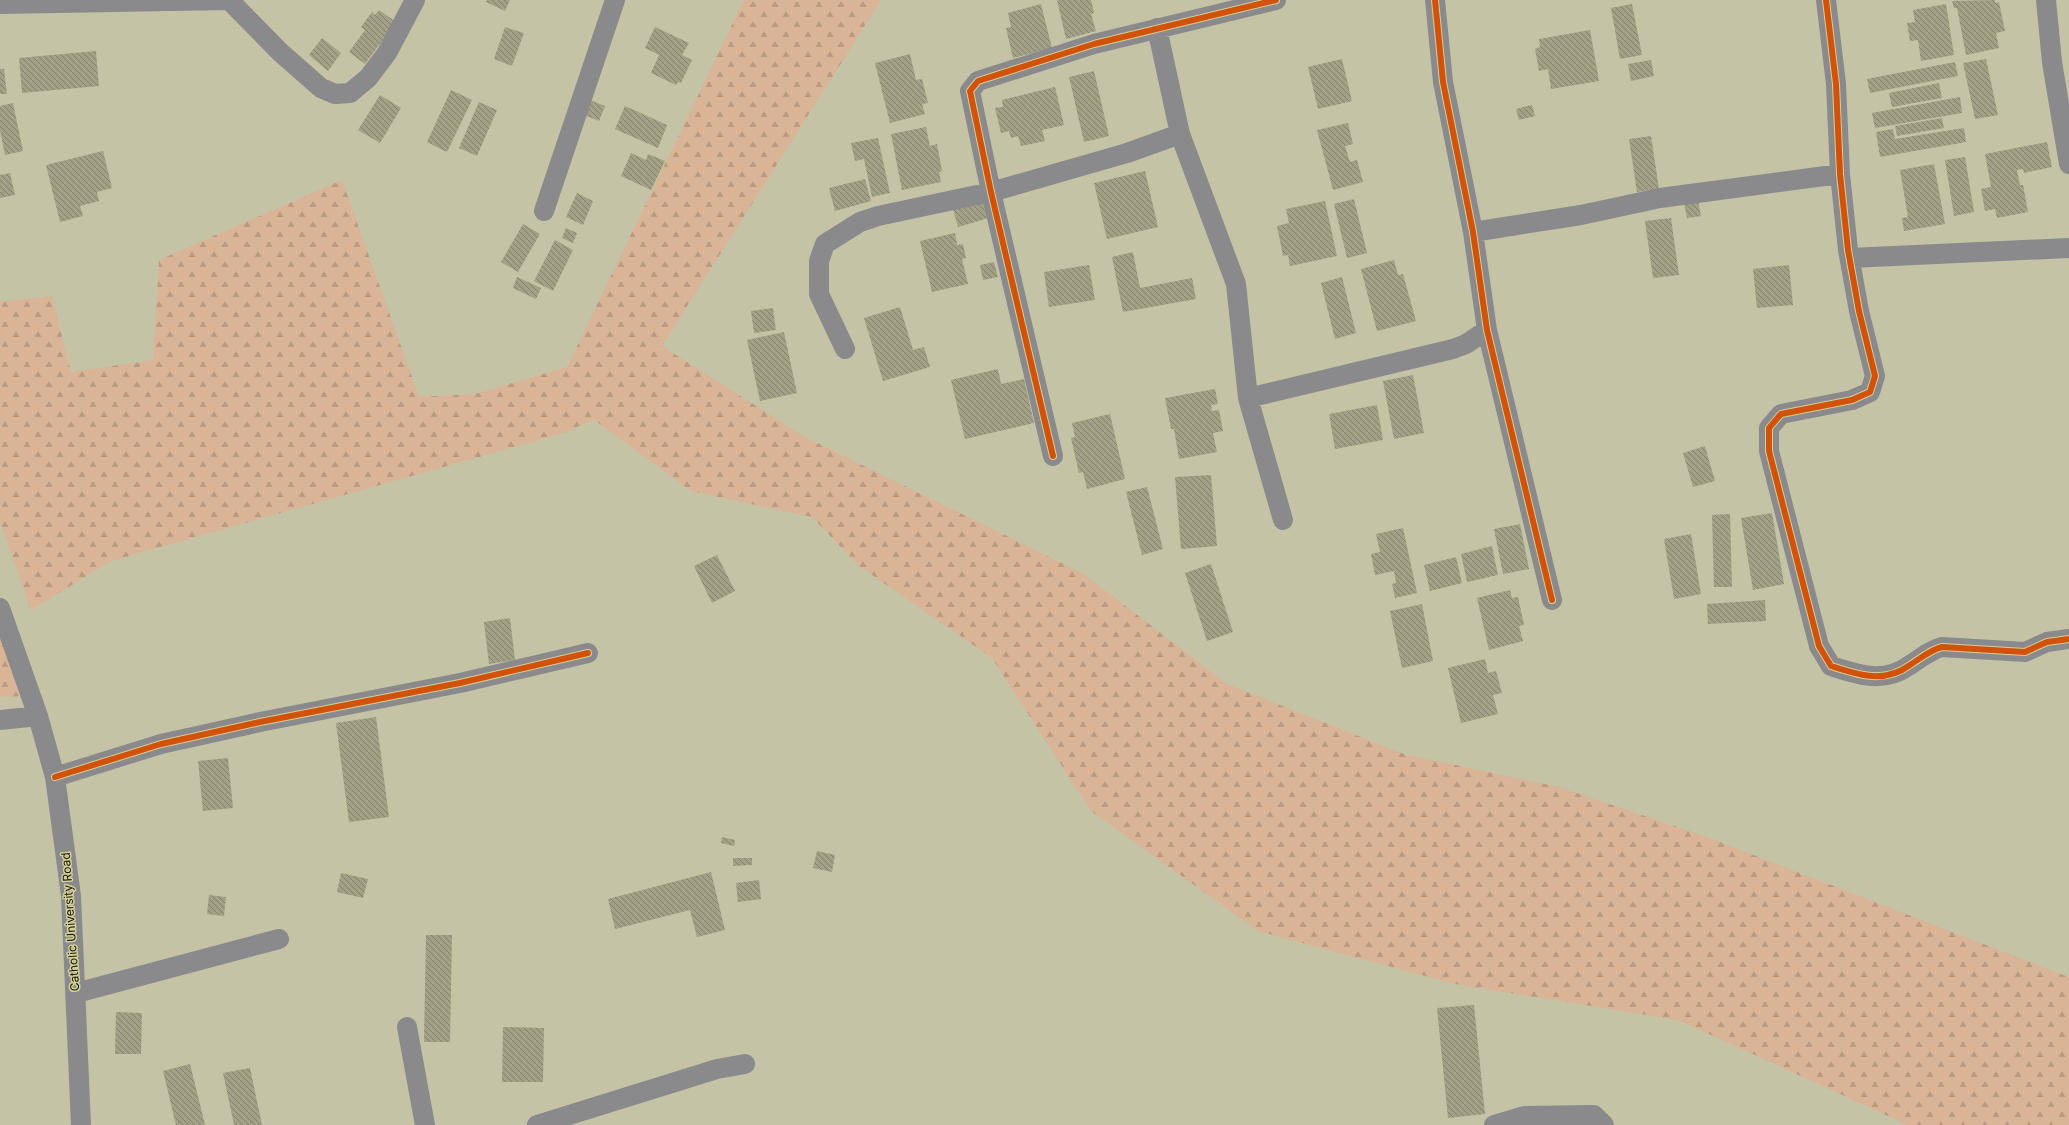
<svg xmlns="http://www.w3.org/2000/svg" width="2069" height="1125" viewBox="0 0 2069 1125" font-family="Inter,sans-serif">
  <defs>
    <pattern id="forest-firs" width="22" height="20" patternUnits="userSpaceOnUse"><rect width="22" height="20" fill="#d9b496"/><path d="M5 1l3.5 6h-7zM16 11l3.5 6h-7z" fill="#ba9a80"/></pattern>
    <pattern id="building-back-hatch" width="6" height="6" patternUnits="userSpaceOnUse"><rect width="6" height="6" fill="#a2a085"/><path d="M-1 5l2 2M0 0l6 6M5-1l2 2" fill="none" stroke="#83816b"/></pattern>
  </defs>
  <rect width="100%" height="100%" fill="#c5c3a5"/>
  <path fill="url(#forest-firs)" d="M 744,0 L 881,0 L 662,346 L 803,436 L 1084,574 L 1227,684 L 1404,754 L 1559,787 L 1707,837 L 2069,977 L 2069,1125 L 1908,1125 L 1678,1020 L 1455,984 L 1258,931 L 1091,811 L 992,658 L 859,566 L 812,517 L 691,491 L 593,419 L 567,432 L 111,561 L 31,610 L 0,522 L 0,302 L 52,296 L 71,372 L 153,360 L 159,260 L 342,180 L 419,397 L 475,394 L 567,367 Z
    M 0,632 L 24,696 L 0,697 Z"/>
  <path fill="url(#building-back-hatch)" d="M 487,0 L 510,0 L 505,11 L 486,2 Z
    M 1057,0 L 1091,0 L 1094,13 L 1091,14 L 1096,31 L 1066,39 Z
    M 1995,0 L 1995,3 L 1999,2 L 2005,31 L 1996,33 L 1999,48 L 1966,55 L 1957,8 L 1954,8 L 1952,1 Z
    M 1041,4 L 1052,48 L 1013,58 L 1006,28 L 1011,27 L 1008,13 Z
    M 1632,4 L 1642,55 L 1620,59 L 1611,8 Z
    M 1946,4 L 1954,55 L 1921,61 L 1918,40 L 1910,41 L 1907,23 L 1915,22 L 1913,10 Z
    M 379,10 L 396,22 L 365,64 L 349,52 L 365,30 L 361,27 L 372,12 L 375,15 Z
    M 505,27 L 524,33 L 512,66 L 494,59 Z
    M 655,27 L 689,43 L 682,55 L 692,60 L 681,83 L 678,82 L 676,85 L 651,73 L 659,55 L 645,48 Z
    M 1590,30 L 1599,81 L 1551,89 L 1548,69 L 1539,71 L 1535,49 L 1540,47 L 1539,39 Z
    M 322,38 L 341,53 L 328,71 L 309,55 Z
    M 96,51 L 99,86 L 22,93 L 19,58 Z
    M 910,54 L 916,80 L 922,79 L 928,103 L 922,104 L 925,114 L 890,123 L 875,63 Z
    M 1342,59 L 1352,101 L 1318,109 L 1308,67 Z
    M 1986,59 L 1998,115 L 1975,119 L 1963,63 Z
    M 1651,60 L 1654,76 L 1631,81 L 1628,64 Z
    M 1955,62 L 1958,76 L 1870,93 L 1867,79 Z
    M 0,69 L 4,69 L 7,94 L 0,94 Z
    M 1094,71 L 1109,136 L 1084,142 L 1069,77 Z
    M 1939,83 L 1942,98 L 1892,107 L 1889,93 Z
    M 1055,87 L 1064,125 L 1042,130 L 1045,141 L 1021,146 L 1018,136 L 1011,138 L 1009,131 L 1001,133 L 995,108 L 1003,107 L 1002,100 Z
    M 451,90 L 472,100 L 447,152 L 427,142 Z
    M 380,95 L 401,108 L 380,143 L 358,130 Z
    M 1960,97 L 1962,113 L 1875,128 L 1872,113 Z
    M 590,100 L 605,106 L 599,121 L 584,115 Z
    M 479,102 L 497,110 L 477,156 L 459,148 Z
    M 13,103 L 23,151 L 5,155 L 0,130 L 0,106 Z
    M 1532,105 L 1535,116 L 1519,120 L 1516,109 Z
    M 625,106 L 667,125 L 658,148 L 615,129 Z
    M 1942,118 L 1944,128 L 1897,136 L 1895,126 Z
    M 1348,123 L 1353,144 L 1345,146 L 1350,162 L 1357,160 L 1363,182 L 1333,190 L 1317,130 Z
    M 926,127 L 930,146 L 937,144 L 942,171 L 939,172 L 941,182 L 902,190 L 891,134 Z
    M 1964,128 L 1966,142 L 1880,157 L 1876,132 L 1893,129 L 1895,139 Z
    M 1651,136 L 1659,189 L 1637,192 L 1629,139 Z
    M 878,138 L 890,193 L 872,197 L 864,159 L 855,161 L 851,143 Z
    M 2047,142 L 2052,167 L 2024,173 L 2023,169 L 2017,170 L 2020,185 L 2023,185 L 2028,212 L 1997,218 L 1995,209 L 1985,211 L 1981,189 L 1991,187 L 1985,154 Z
    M 103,151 L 112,188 L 97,192 L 99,201 L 80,206 L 83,216 L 60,222 L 46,165 Z
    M 631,153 L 646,160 L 648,154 L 665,161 L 651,190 L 621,176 Z
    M 1965,157 L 1974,212 L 1954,216 L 1945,160 Z
    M 1934,164 L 1945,224 L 1904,231 L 1902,218 L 1908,217 L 1900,170 Z
    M 1145,171 L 1158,227 L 1107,239 L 1094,183 Z
    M 10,173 L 15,195 L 0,198 L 0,175 Z
    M 865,179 L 871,201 L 835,211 L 829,188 Z
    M 577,193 L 593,201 L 583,225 L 566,217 Z
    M 1354,199 L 1367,253 L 1347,258 L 1334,204 Z
    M 987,200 L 992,217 L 958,227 L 953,209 Z
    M 1698,200 L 1701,216 L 1687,218 L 1684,203 Z
    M 1325,201 L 1337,256 L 1290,266 L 1288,255 L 1283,256 L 1277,226 L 1289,223 L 1286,209 Z
    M 1671,218 L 1679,275 L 1653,278 L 1645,221 Z
    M 523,224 L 540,234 L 518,272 L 501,262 Z
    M 566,228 L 577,233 L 573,243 L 562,238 Z
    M 955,233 L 957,245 L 963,244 L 966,258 L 962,259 L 968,284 L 932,292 L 920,241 Z
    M 555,240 L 573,250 L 553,291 L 534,281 Z
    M 1133,252 L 1140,288 L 1192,278 L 1196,299 L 1123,312 L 1112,257 Z
    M 1394,260 L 1398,275 L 1403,274 L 1416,321 L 1377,331 L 1361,269 Z
    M 994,262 L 998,277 L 983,280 L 980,265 Z
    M 1089,265 L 1095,300 L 1049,307 L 1044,272 Z
    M 1789,265 L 1793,305 L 1757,308 L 1753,269 Z
    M 517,277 L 541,288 L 536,299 L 513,288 Z
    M 1342,277 L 1356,333 L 1335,339 L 1321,283 Z
    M 900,307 L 913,350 L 924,347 L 930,367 L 883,381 L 864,318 Z
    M 773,308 L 776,330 L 754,333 L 751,311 Z
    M 784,332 L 797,393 L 760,401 L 747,340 Z
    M 998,369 L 1001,384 L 1024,379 L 1034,423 L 965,439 L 951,380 Z
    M 1413,375 L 1424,433 L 1394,439 L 1383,381 Z
    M 1215,389 L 1218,404 L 1211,405 L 1212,411 L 1219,410 L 1223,431 L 1213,433 L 1217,452 L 1179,459 L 1174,429 L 1171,429 L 1165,398 Z
    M 1377,405 L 1383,440 L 1335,449 L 1329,414 Z
    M 1110,414 L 1125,479 L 1087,489 L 1083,472 L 1079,473 L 1071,438 L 1075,437 L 1072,423 Z
    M 1705,446 L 1715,481 L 1693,487 L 1683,453 Z
    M 1211,475 L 1217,546 L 1181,549 L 1175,477 Z
    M 1147,487 L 1163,549 L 1142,555 L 1126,492 Z
    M 1772,513 L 1784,584 L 1753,590 L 1741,518 Z
    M 1730,514 L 1732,587 L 1714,587 L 1712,515 Z
    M 1520,524 L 1529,569 L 1503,574 L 1494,529 Z
    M 1403,528 L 1417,593 L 1395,598 L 1392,584 L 1396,583 L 1394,571 L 1375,575 L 1371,554 L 1380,552 L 1376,534 Z
    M 1691,534 L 1701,594 L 1674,599 L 1664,539 Z
    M 1492,546 L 1498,575 L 1467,582 L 1461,554 Z
    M 717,555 L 735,591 L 712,603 L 694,566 Z
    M 1456,557 L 1462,583 L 1430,591 L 1424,565 Z
    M 1211,564 L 1233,632 L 1207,641 L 1185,573 Z
    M 1510,590 L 1512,598 L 1518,597 L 1524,625 L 1519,626 L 1523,641 L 1489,650 L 1477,598 Z
    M 1765,600 L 1766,621 L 1708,624 L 1707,604 Z
    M 1422,604 L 1433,661 L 1402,668 L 1390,611 Z
    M 510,618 L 515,660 L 489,664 L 484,622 Z
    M 1485,659 L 1488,673 L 1496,671 L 1502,693 L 1493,695 L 1498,714 L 1461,723 L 1448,668 Z
    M 376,717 L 389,817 L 349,822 L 336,723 Z
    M 228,758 L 233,808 L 203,811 L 198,761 Z
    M 722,837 L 735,840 L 734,846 L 721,843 Z
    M 817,851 L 835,855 L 832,872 L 813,868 Z
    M 733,858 L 752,858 L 752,865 L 733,866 Z
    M 711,872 L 725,930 L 697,937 L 690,910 L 615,929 L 608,899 Z
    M 341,873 L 368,879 L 363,898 L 337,892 Z
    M 759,880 L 761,899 L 738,902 L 736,883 Z
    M 209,895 L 226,897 L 224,916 L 207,914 Z
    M 426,935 L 452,935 L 450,1042 L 424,1042 Z
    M 1474,1005 L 1485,1114 L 1448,1118 L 1437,1008 Z
    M 116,1012 L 142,1013 L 141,1054 L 115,1054 Z
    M 503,1027 L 544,1028 L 543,1082 L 502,1082 Z
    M 190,1064 L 205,1125 L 176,1125 L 163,1071 Z
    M 250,1068 L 262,1125 L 234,1125 L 223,1073 Z"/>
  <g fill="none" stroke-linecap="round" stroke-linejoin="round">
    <path stroke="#8a898c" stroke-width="20" d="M 229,0 L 280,52 L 321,88 L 335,94 L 350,93 L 368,78 L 387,53 L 415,0
      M 1435,0 L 1443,82 L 1473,232 L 1487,330 L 1552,600
      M 1826,0 L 1836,84 L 1840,174 L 1848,250 L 1859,311 L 1875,376 L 1870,392 L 1852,400 L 1781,414 L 1769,428 L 1769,451 L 1819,646 L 1831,666 C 1859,675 1884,684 1910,665 C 1921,658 1930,650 1942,647 L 2025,652 L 2047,642 L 2069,639
      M 2046,0 L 2052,62 L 2069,164
      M 0,4 L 229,0
      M 1157,28 L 1180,134 L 1236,284 L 1248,398 L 1283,520
      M 544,211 L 615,0
      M 1473,232 L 1581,215 L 1660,198 L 1840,174
      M 1850,258 L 2069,248
      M 845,349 L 819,294 L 819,261 L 825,244 L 860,222 L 878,216 L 991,192 L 1127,153 L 1180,134
      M 1248,398 L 1453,349 L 1466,344 L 1487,330
      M 1053,456 L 991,192 L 970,91 L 978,81 L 1094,44 L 1276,0
      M 0,608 L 38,716 L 55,777 L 71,896 L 81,1125
      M 0,720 L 38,716
      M 55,777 L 161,744 L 260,722 L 460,683 L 588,653
      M 76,993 L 279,939
      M 407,1027 L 425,1125
      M 537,1125 L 717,1069 L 745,1064
      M 1494,1125 L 1524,1116 L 1594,1115 L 1604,1125"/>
    <g stroke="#d2d098" stroke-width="8">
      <path id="cycleway" d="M 1435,0 L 1443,82 L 1473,232 L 1487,330 L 1552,600
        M 1826,0 L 1836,84 L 1840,174 L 1848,250 L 1859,311 L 1875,376 L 1870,392 L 1852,400 L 1781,414 L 1769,428 L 1769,451 L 1819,646 L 1831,666 C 1859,675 1884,684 1910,665 C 1921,658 1930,650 1942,647 L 2025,652 L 2047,642 L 2069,639
        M 1053,456 L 991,192 L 970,91 L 978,81 L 1094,44 L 1276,0
        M 55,777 L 161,744 L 260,722 L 460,683 L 588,653"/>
    </g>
    <use href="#cycleway" stroke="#d3520b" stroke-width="6"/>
  </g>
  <g text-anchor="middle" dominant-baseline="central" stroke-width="3" stroke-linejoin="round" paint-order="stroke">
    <g font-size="12" fill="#181703" stroke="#d2d098">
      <text transform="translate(70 922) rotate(-94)">Catholic University Road</text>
    </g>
  </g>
</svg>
